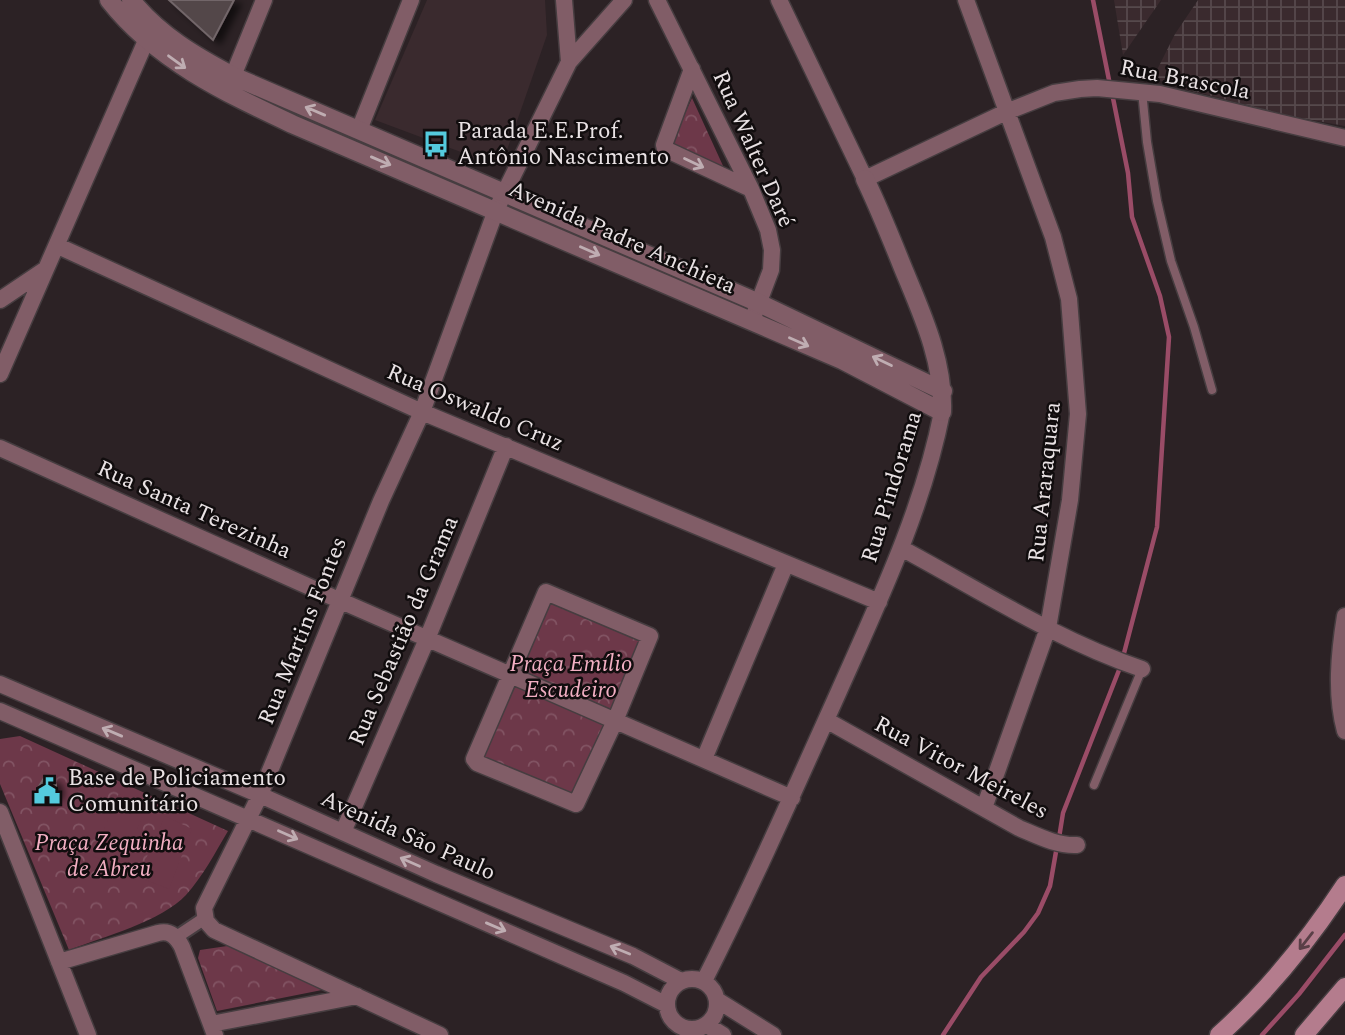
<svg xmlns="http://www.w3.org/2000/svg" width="1345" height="1035" viewBox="0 0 1345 1035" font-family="Spectral,serif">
  <defs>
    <pattern id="industrial-grid" width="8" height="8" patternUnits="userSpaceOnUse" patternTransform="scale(1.75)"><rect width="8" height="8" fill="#3a2a2e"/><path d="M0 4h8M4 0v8" fill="none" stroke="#56494c"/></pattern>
    <pattern id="park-crowns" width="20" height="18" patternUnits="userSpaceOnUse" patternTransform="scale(1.75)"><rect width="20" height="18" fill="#6d3849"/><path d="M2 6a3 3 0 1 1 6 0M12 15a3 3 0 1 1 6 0" fill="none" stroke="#825463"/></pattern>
    <filter id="shadow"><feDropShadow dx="7" dy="4" stdDeviation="3.5" flood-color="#0009"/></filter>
  </defs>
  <rect width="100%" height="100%" fill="#2c2225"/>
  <path fill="#3a2a2e" d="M 427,0 L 545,0 L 547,35 L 501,167 L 375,120 Z"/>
  <path fill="url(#industrial-grid)" d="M 1114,0 L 1161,0 L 1123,55 Z
    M 1198,0 L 1345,0 L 1345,126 L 1295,117 L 1188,90 L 1153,78 L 1175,34 Z"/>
  <path fill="url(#park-crowns)" d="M 692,98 L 724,168 L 671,144 Z
    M 550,601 L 644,640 L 572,797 L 480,760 Z
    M 20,736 L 228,831 C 215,853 203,876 186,895 C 162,921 103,937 69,950 L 0,784 L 0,739 Z
    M 234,945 L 322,990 L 217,1011 L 198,958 L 200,950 Z"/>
  <path fill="#6d3849" d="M 119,793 L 147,808 L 119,867 L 93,856 Z
    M 165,816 L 192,829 L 169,889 L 138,877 Z"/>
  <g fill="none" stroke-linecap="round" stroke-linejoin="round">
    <path stroke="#9a4c67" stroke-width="4.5" d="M 1093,0 L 1110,85
      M 1112,93 L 1128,173 L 1132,217 L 1160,296 L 1169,337 L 1157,527 L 1123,657
      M 1059,838 L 1063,813 L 1121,665
      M 943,1035 L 981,977 L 1024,932 L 1038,913 L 1050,886 L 1057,846
      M 1262,1035 L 1299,994 L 1345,935"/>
  </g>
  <path fill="#52474a" stroke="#726669" stroke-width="2" filter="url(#shadow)" d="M 169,0 L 234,0 L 213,40 Z
    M 44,778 L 52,779 L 56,785 L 56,794 L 48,798 L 41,796 L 38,788 Z"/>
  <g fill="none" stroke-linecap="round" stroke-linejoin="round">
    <g stroke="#463d40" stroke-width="11">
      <path id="service" d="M 1142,91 L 1147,142 L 1157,201 L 1171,261 L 1194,327 L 1212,390
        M 1094,785 L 1142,669"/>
    </g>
    <g stroke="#463d40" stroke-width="16">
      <path id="pedestrian" d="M 175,938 L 205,918"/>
    </g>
    <g stroke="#463d40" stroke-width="19">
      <path id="minor" d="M 564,0 L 569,62
        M 657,0 L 751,189 L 768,230 L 772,250 L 771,270 L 754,315
        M 779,0 L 865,179 L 1006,112 L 1054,93 L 1080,89 L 1097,88 L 1160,94 L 1345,138
        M 966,0 L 1053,237 L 1069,299 L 1078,414 L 1070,500 L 1048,628 L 984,808
        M 692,69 L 664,145 L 665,149 L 751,189
        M 233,76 L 264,0
        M 359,130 L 411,0
        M 58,246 L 422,412 L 879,602
        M 0,300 L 46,269
        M 0,374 L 152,27
        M 0,448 L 341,601 L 792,798
        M 901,548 C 979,590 1057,640 1142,669
        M 546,592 L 650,636 L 615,721 L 576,804 L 477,763 L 474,759 Z
        M 1345,616 C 1339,653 1335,694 1345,731
        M 0,684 L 260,795 L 436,874 L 633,956 L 681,981
        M 0,711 L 624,983 L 667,1005
        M 826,720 L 1019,828 C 1038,836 1057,846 1077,845
        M 704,759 L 786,564
        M 0,812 L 88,1035
        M 343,832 L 427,639 L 506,446
        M 59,962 L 158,933 C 170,930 177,937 182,947 L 215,1035
        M667 1004a25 25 0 1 1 50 0a25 25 0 1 1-50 0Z
        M 704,981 C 752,886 795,789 839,691 C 879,601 923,509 942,412
        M 717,1000 L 773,1035
        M 211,1024 L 357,996
        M 707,1025 L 723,1035
        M 440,1035 L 214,930 L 206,921 L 204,908 L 260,795 L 381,501 L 422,412 L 496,210 L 569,62 L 624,0"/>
    </g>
    <g stroke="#463d40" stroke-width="21">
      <path id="tertiary" d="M 109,0 C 156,60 224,92 292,124 L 842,360 L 942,412 C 944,361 922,314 903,268 C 891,238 879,208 865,179
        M 131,0 C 159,35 195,56 233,76 L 759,303 L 943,391"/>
    </g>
    <g stroke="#463d40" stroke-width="21">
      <path id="secondary" d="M 1219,1035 C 1268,991 1309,940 1345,885
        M 1304,1035 L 1345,987"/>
    </g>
    <use href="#service" stroke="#815d67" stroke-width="8"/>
    <use href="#pedestrian" stroke="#815d67" stroke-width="12"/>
    <use href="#minor" stroke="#815d67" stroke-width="16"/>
    <use href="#tertiary" stroke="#815d67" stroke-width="18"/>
    <use href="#secondary" stroke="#b47c8d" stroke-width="18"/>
  </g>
  <defs><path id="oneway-shaft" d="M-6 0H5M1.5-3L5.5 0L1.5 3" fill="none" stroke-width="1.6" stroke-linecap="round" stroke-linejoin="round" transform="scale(1.75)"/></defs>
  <g stroke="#bfadb2">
    <use href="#oneway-shaft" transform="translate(177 62) rotate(36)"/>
    <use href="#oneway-shaft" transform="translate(315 111) rotate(-157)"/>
    <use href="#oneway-shaft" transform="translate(381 161) rotate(23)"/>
    <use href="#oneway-shaft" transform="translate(694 163) rotate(25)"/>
    <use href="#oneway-shaft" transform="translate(590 251) rotate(24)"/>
    <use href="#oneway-shaft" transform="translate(799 342) rotate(24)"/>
    <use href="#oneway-shaft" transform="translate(882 361) rotate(-154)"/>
    <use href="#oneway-shaft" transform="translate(112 732) rotate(-157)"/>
    <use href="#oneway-shaft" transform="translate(288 835) rotate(24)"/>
    <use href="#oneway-shaft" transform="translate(410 862) rotate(-156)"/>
    <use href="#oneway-shaft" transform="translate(496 927) rotate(23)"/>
    <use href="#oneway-shaft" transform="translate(620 950) rotate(-158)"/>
  </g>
  <use stroke="#5a3f47" href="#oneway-shaft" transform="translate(1306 941) rotate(128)"/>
  <defs>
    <g id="bus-bare" transform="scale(2.1)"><path d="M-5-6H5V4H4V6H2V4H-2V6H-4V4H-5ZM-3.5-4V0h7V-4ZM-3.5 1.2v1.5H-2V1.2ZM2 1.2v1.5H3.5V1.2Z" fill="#54cadd" stroke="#110d0e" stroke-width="2.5" paint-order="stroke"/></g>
    <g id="civic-bare" transform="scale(2.1)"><path d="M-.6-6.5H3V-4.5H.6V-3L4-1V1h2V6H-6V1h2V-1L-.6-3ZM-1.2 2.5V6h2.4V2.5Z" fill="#54cadd" stroke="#110d0e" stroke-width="2.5" paint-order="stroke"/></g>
  </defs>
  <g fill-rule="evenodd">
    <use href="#bus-bare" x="436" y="144"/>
    <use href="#civic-bare" x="47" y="791"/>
  </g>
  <g text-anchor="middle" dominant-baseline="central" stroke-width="5" stroke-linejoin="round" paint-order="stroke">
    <g font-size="23" fill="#e9e2e4" stroke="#110d0e">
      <text transform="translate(1185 80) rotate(11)">Rua Brascola</text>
      <text transform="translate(753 149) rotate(66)">Rua Walter Daré</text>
      <text transform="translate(622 238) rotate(24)">Avenida Padre Anchieta</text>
      <text transform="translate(475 408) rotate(23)">Rua Oswaldo Cruz</text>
      <text transform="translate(1045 482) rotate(-84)">Rua Araraquara</text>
      <text transform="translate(892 487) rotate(-73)">Rua Pindorama</text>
      <text transform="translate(194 510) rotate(24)">Rua Santa Terezinha</text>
      <text transform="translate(303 631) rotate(-68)">Rua Martins Fontes</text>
      <text transform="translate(404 631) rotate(-67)">Rua Sebastião da Grama</text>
      <text transform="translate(961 768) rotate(28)">Rua Vitor Meireles</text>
      <text transform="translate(408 836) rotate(24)">Avenida São Paulo</text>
    </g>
    <g font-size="23" fill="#e9e2e4" stroke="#110d0e" text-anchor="start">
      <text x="457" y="131">Parada E.E.Prof.<tspan x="457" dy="26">Antônio Nascimento</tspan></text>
      <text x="68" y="778">Base de Policiamento<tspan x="68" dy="26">Comunitário</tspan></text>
    </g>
    <g font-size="23" font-style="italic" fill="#f3afc3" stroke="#110d0e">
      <text x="571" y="664">Praça Emílio<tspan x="571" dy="26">Escudeiro</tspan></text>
      <text x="109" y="843">Praça Zequinha<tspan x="109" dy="26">de Abreu</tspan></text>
    </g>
  </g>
</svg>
